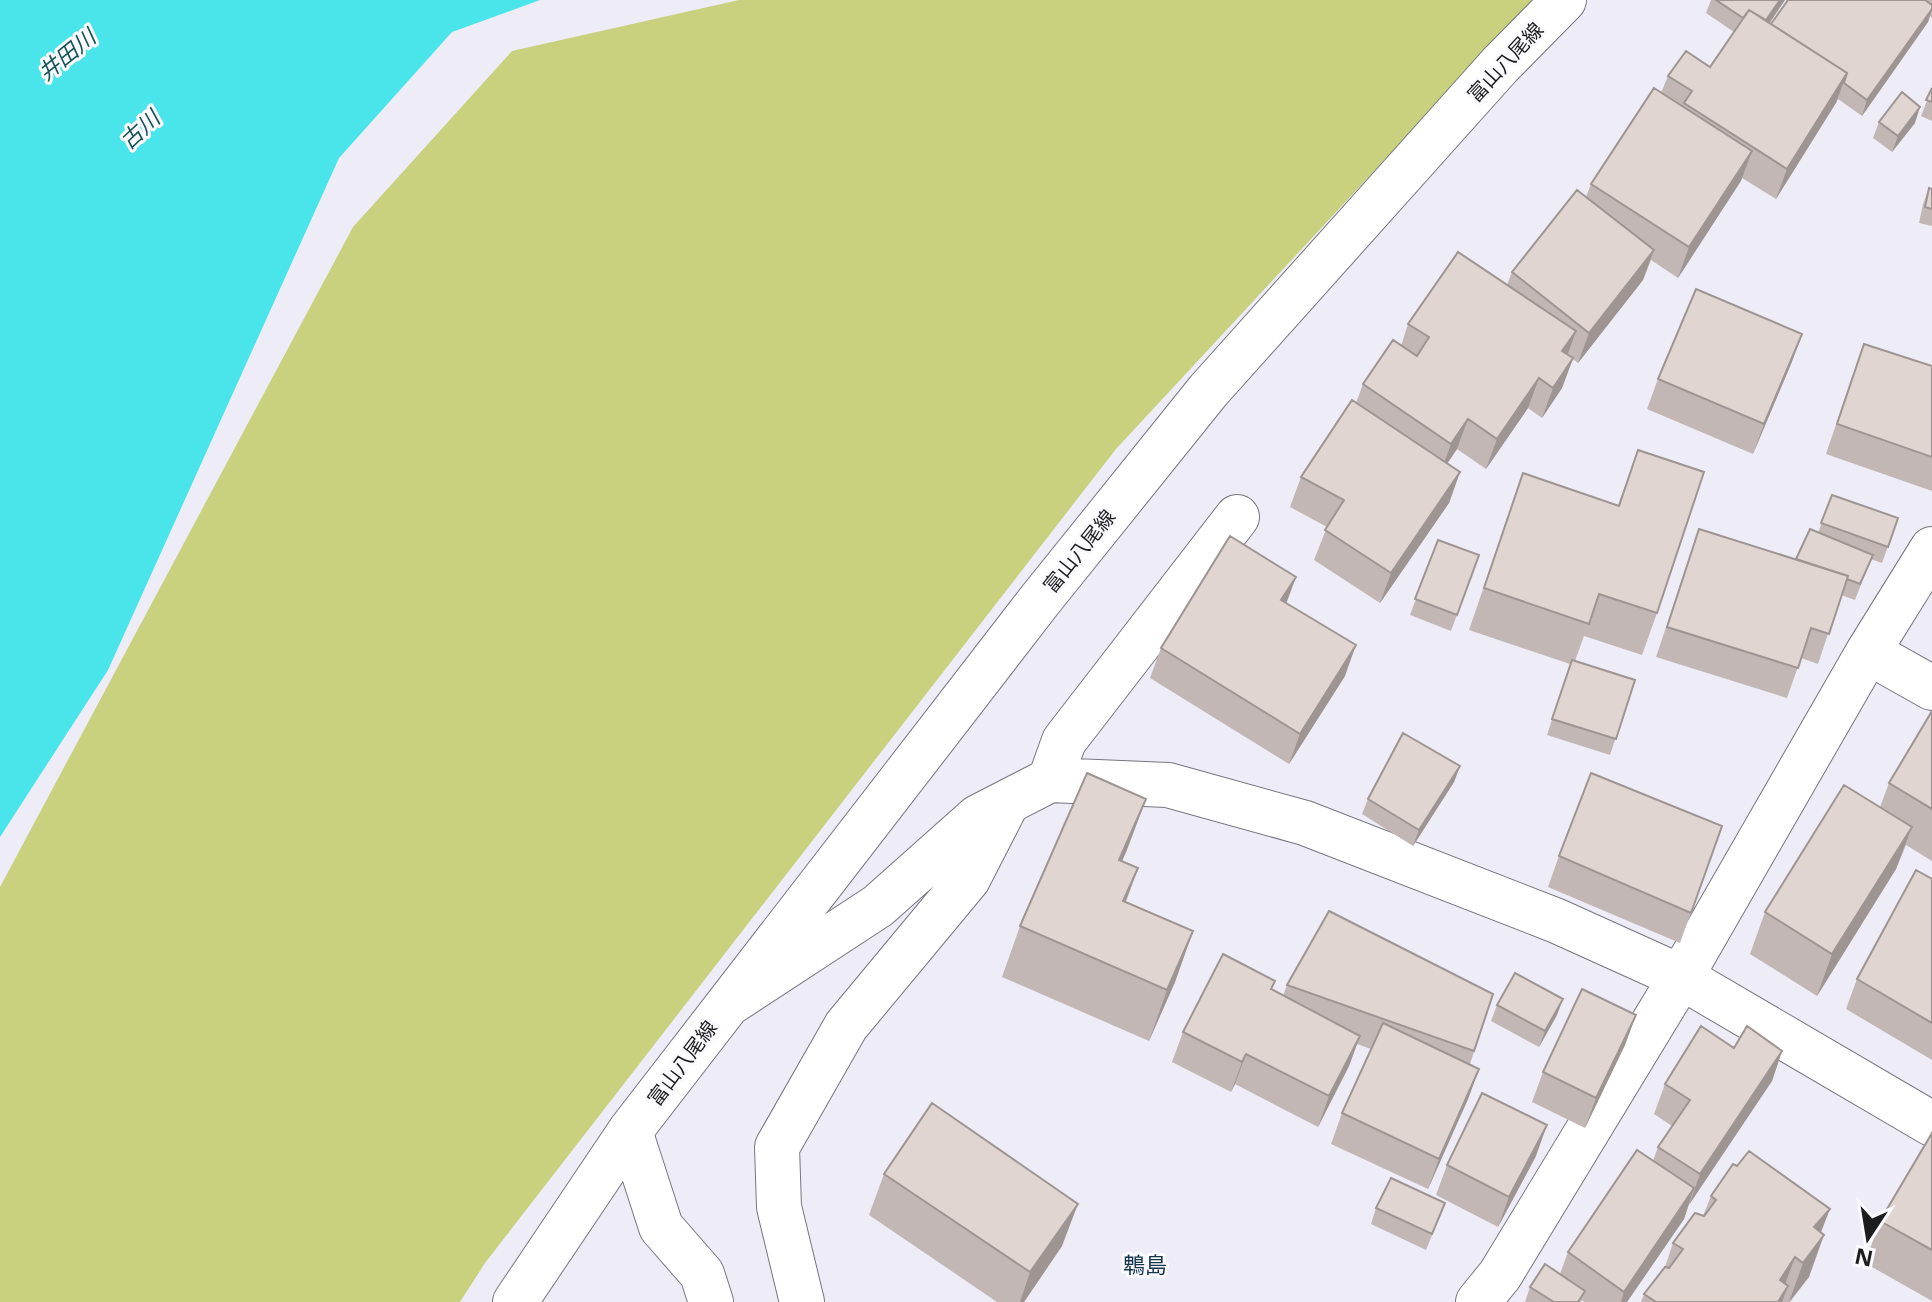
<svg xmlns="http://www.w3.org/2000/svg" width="1932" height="1302" viewBox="0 0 1932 1302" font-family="'Open Sans','Noto Sans JP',sans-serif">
  <rect width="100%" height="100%" fill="#edecf7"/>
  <path fill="#cad17e" d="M 739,0 L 1533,0 L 1116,449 L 485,1263 L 460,1302 L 0,1302 L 0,887 L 353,227 L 512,51 Z"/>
  <path fill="#4ae4eb" d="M 0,0 L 540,0 L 452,32 L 339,158 L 108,670 L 0,837 Z"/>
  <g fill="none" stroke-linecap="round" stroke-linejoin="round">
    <g stroke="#77767f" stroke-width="46">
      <path id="street" d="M 1868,652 L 1932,688
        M 1050,780 L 1064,741 L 1237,517
        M 733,1001 L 878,906 L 978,817 L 1050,780 L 1168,785 L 1305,823 L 1557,921 L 1681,977 L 1932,1124
        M 802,1302 L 779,1207 L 777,1147 L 846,1026 L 968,879 L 1007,803
        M 1478,1302 L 1500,1275 L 1681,977 L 1868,652 L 1932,549"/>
    </g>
    <g stroke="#77767f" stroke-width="46">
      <path id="primary" d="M 630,1131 L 661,1227 L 702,1274 L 711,1302
        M 515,1302 L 630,1131 L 1040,600 L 1208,391 L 1500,65 L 1564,0"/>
    </g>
    <use href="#street" stroke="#fff" stroke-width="44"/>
    <use href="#primary" stroke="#fff" stroke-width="44"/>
  </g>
  <path fill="#c2b7b5" d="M 1711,0 L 1785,0 L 1770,23 L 1771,24 L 1788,0 L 1932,0 L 1932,18 L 1930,16 L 1928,22 L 1862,116 L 1838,99 L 1776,199 L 1742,178 L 1678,278 L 1651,260 L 1643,280 L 1578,363 L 1573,359 L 1562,388 L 1542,418 L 1528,408 L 1486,469 L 1457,449 L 1447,464 L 1460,472 L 1449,503 L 1380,603 L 1314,560 L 1327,527 L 1290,507 L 1301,477 L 1356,403 L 1363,384 L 1401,346 L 1408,324 L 1507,285 L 1512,272 L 1586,197 L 1591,184 L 1661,93 L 1668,76 L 1710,67 L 1734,32 L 1706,13 Z
    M 1932,88 L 1932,121 L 1921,116 Z
    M 1879,122 L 1915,123 L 1892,152 L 1873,138 Z
    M 1929,188 L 1932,189 L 1932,226 L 1919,223 L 1923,204 Z
    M 1802,334 L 1791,364 L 1753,454 L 1647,409 L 1658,379 Z
    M 1932,366 L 1932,491 L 1826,454 L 1853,374 Z
    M 1638,450 L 1657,613 L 1642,655 L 1584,636 L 1575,661 L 1635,680 L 1610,755 L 1547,735 L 1570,664 L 1469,630 L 1523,473 L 1618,505 Z
    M 1832,495 L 1898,518 L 1882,563 L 1871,559 L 1855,600 L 1841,595 L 1818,664 L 1801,658 L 1787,698 L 1656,657 L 1699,529 L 1796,559 L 1818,533 Z
    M 1438,540 L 1479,555 L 1451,631 L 1410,615 Z
    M 1286,603 L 1345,676 L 1289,764 L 1150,678 L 1161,648 Z
    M 1932,711 L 1932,861 L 1906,845 L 1896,869 L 1817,996 L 1750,954 L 1765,912 L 1880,807 L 1889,783 Z
    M 1460,766 L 1454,782 L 1413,846 L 1362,814 L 1368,799 Z
    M 1146,799 L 1122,861 L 1138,868 L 1126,902 L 1193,931 L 1175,982 L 1149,1041 L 1002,977 L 1020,926 Z
    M 1722,826 L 1680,943 L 1548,887 L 1559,856 Z
    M 1932,879 L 1932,1060 L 1846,1009 L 1857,979 Z
    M 1287,985 L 1493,994 L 1470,1064 L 1479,1069 L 1468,1099 L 1428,1189 L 1331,1144 L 1342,1113 L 1371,1049 L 1357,1044 L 1349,1066 L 1318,1127 L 1235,1084 L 1231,1092 L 1172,1062 L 1183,1032 L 1283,996 Z
    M 1497,1005 L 1557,1015 L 1539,1047 L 1491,1021 Z
    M 1636,1015 L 1625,1045 L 1585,1128 L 1532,1102 L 1543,1072 Z
    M 1734,1048 L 1782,1051 L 1772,1081 L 1689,1204 L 1684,1219 L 1627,1302 L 1584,1302 L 1582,1300 L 1581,1302 L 1525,1302 L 1530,1287 L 1560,1274 L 1568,1252 L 1653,1161 L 1658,1147 L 1672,1126 L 1654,1114 L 1665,1084 Z
    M 1932,1133 L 1932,1301 L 1865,1263 L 1880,1221 Z
    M 1536,1156 L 1498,1227 L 1436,1195 L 1447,1165 Z
    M 884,1174 L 1062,1246 L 1024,1302 L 997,1302 L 869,1215 Z
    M 1711,1196 L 1821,1233 L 1809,1277 L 1790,1302 L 1641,1302 L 1644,1294 L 1665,1267 L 1673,1243 L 1703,1216 Z
    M 1445,1203 L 1426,1250 L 1371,1224 L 1376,1208 Z"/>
  <path fill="#9e9593" d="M 1780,0 L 1785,0 L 1754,45 L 1760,29 Z
    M 1932,9 L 1928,22 L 1862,116 L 1867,100 Z
    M 1847,73 L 1836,103 L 1776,199 L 1787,169 Z
    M 1920,107 L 1915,123 L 1892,152 L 1898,136 Z
    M 1752,151 L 1741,181 L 1678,278 L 1689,247 Z
    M 1654,250 L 1643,280 L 1578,363 L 1589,333 Z
    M 1576,331 L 1565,362 L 1562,351 Z
    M 1802,334 L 1791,364 L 1753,454 L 1764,424 Z
    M 1573,358 L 1562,388 L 1542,418 L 1553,388 Z
    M 1539,378 L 1528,408 L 1486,469 L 1497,439 Z
    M 1468,419 L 1457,449 L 1440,474 L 1451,444 Z
    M 1460,472 L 1449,503 L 1380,603 L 1391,573 Z
    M 1296,577 L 1285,607 L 1281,600 Z
    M 1356,645 L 1345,676 L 1289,764 L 1300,734 Z
    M 1460,766 L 1454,782 L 1413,846 L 1419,830 Z
    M 1146,799 L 1127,850 L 1100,910 L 1119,860 Z
    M 1912,827 L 1896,869 L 1817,996 L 1832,954 Z
    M 1138,868 L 1119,919 L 1123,901 Z
    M 1193,931 L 1175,982 L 1149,1041 L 1167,990 Z
    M 1563,999 L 1557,1015 L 1539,1047 L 1545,1031 Z
    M 1636,1015 L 1625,1045 L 1585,1128 L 1596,1098 Z
    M 1360,1036 L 1349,1066 L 1318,1127 L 1329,1096 Z
    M 1782,1051 L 1772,1081 L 1689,1205 L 1700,1174 Z
    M 1246,1054 L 1235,1084 L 1231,1092 L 1242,1062 Z
    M 1479,1069 L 1468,1099 L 1428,1189 L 1439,1159 Z
    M 1547,1125 L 1536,1156 L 1498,1227 L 1509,1197 Z
    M 1694,1188 L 1684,1219 L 1627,1302 L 1621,1302 L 1624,1292 Z
    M 1078,1204 L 1062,1246 L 1024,1302 L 1020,1302 L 1030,1272 Z
    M 1830,1209 L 1816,1245 L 1824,1235 L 1809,1277 L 1789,1302 L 1803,1263 L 1814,1227 Z
    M 1795,1257 L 1780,1298 L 1788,1286 L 1782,1302 L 1772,1302 L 1780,1280 Z"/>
  <path fill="#e1d5d2" stroke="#9e9593" stroke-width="2" d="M 1716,0 L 1780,0 L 1766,20 L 1749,10 L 1743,18 Z
    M 1788,0 L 1925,0 L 1932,5 L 1932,9 L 1867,100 L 1844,83 L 1847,73 L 1771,24 Z
    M 1749,10 L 1847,73 L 1787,169 L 1684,103 L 1692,91 L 1668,76 L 1686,51 L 1710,67 Z
    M 1654,88 L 1752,151 L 1689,247 L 1591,184 Z
    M 1932,88 L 1932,102 L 1926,100 Z
    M 1902,92 L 1920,107 L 1898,136 L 1879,122 Z
    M 1929,188 L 1932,189 L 1932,209 L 1925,207 Z
    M 1577,190 L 1654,250 L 1589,333 L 1512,272 Z
    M 1458,252 L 1576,331 L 1562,351 L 1573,358 L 1553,388 L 1539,378 L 1497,439 L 1468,419 L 1451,444 L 1363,384 L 1393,340 L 1417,356 L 1429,337 L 1408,324 Z
    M 1696,289 L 1802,334 L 1764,424 L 1658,379 Z
    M 1864,344 L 1932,366 L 1932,457 L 1837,424 Z
    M 1352,400 L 1460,472 L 1391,573 L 1325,530 L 1344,500 L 1301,477 Z
    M 1638,450 L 1704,472 L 1657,613 L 1599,594 L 1589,624 L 1484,588 L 1523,473 L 1619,506 Z
    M 1832,495 L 1898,518 L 1888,547 L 1821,523 Z
    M 1699,529 L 1848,576 L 1829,634 L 1811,628 L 1798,668 L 1667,627 Z
    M 1810,529 L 1873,555 L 1860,584 L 1847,579 L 1848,576 L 1796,559 Z
    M 1230,536 L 1296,577 L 1281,600 L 1356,645 L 1300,734 L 1161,648 Z
    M 1438,540 L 1479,555 L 1457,615 L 1415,599 Z
    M 1572,660 L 1635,680 L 1616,739 L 1552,719 Z
    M 1932,711 L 1932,809 L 1889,783 Z
    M 1403,733 L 1460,766 L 1419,830 L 1368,799 Z
    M 1087,773 L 1146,799 L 1119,860 L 1138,868 L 1123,901 L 1193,931 L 1167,990 L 1020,926 Z
    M 1591,773 L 1722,826 L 1691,913 L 1559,856 Z
    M 1844,785 L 1912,827 L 1832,954 L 1765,912 Z
    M 1916,870 L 1932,879 L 1932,1023 L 1857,979 Z
    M 1329,911 L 1493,994 L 1474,1051 L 1287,985 Z
    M 1223,954 L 1275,981 L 1271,989 L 1360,1036 L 1329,1096 L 1246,1054 L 1242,1062 L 1183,1032 Z
    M 1515,973 L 1563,999 L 1545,1031 L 1497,1005 Z
    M 1582,989 L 1636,1015 L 1596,1098 L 1543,1072 Z
    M 1383,1023 L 1479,1069 L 1439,1159 L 1342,1113 Z
    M 1701,1026 L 1734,1048 L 1747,1026 L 1782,1051 L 1700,1174 L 1658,1147 L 1690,1100 L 1665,1084 Z
    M 1482,1093 L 1547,1125 L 1509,1197 L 1447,1165 Z
    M 932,1103 L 1078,1204 L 1030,1272 L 884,1174 Z
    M 1932,1133 L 1932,1250 L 1880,1221 Z
    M 1637,1150 L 1694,1188 L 1624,1292 L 1568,1252 Z
    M 1749,1151 L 1830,1209 L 1814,1227 L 1824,1235 L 1803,1263 L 1795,1257 L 1780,1280 L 1788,1286 L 1778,1302 L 1656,1302 L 1644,1294 L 1665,1267 L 1669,1268 L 1683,1249 L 1673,1243 L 1695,1213 L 1704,1216 L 1716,1200 L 1711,1196 L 1733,1164 L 1737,1166 Z
    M 1391,1178 L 1445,1203 L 1432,1234 L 1376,1208 Z
    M 1545,1264 L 1585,1291 L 1578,1302 L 1554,1302 L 1530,1287 Z"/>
  <g text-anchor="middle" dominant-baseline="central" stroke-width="6" stroke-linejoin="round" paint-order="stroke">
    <g font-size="20" fill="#1d1d20" stroke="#fbfaff">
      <text transform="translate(1505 62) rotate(-47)">富山八尾線</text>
      <text transform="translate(1079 551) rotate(-51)">富山八尾線</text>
      <text transform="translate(682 1063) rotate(-53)">富山八尾線</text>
    </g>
    <g font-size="22" font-style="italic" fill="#135457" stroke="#fbfaff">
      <text transform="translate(66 54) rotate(-39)">井田川</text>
      <text transform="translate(139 129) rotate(-43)">古川</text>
    </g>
    <g font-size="22" fill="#11364e" stroke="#fbfaff">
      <text x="1145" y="1264">鵯島</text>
    </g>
  </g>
  <g transform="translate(1868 1238) rotate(192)" stroke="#fbfaff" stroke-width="6" paint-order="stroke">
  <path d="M0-6L14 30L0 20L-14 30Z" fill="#1d1d20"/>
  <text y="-12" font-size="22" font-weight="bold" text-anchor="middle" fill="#1d1d20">N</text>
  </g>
</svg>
